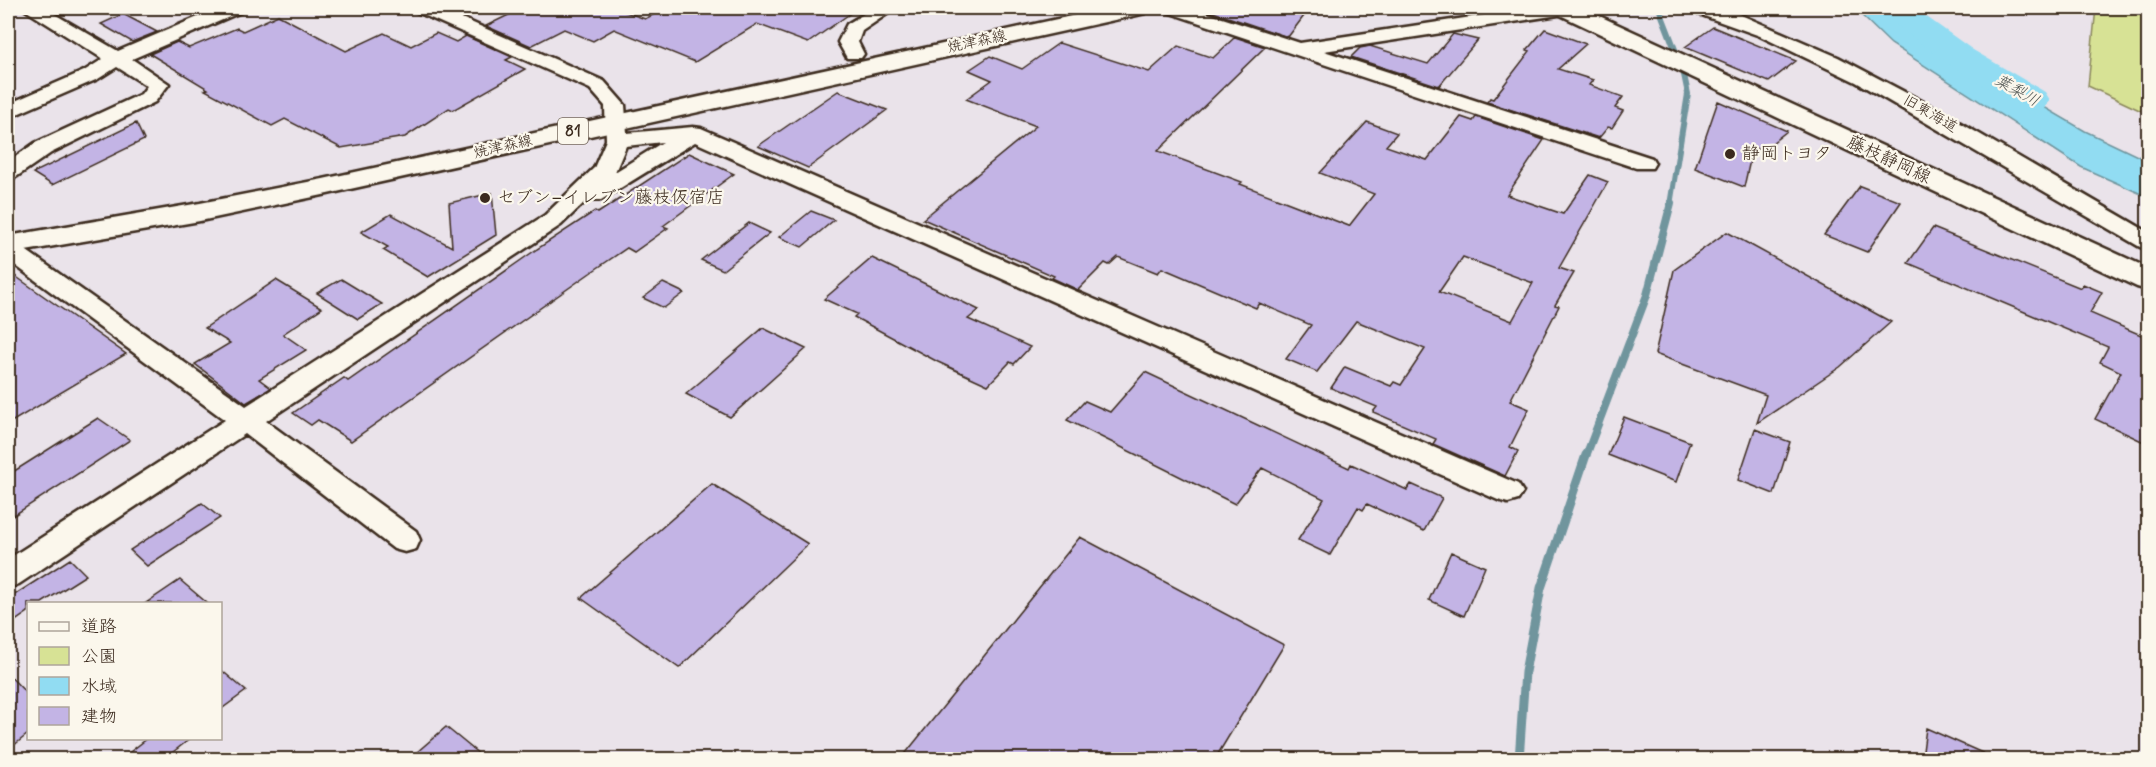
<svg xmlns="http://www.w3.org/2000/svg" width="2156" height="767" viewBox="0 0 2156 767" font-family="Mynerve,'Klee One',sans-serif">
  <rect width="100%" height="100%" fill="#eae3ea"/>
  <filter id="ink" filterUnits="userSpaceOnUse"><feTurbulence type="fractalNoise" baseFrequency=".0167" numOctaves="2"/><feDisplacementMap in="SourceGraphic" scale="12" xChannelSelector="R" yChannelSelector="G"/><feConvolveMatrix kernelMatrix="1 2 1 2 8 2 1 2 1" color-interpolation-filters="sRGB"/></filter>
  <g filter="url(#ink)">
    <path fill="#d7e295" stroke="#89865a" stroke-width="1.5" d="M 2096,8 L 2148,8 L 2148,114 L 2088,86 Z"/>
    <path fill="#91dcf2" stroke="#6f959d" stroke-width="1.5" d="M 1854,8 L 1882,8 L 1895,20 L 2085,131 L 2148,161 L 2148,197 L 2081,167 L 1891,44 Z"/>
    <g fill="none" stroke-linecap="round" stroke-linejoin="round">
      <path stroke="#6f959d" stroke-width="6" d="M 1659,8 L 1683,70 L 1688,94 L 1670,205"/>
      <path stroke="#6f959d" stroke-width="8" d="M 1586,456 L 1647,295 L 1671,203"/>
      <path stroke="#6f959d" stroke-width="9" d="M 1519,760 L 1525,672 L 1541,588 L 1586,455"/>
      <path fill="#91dcf2" fill-rule="evenodd" d="M 1878,8 L 1914,8 L 1973,50 L 2045,92 L 2050,100 L 2045,108 L 2032,111 L 2019,108 L 1949,64 L 1883,15 Z"/>
    </g>
    <path fill="#c3b4e5" stroke="#3b2a1e" stroke-width="1.5" fill-rule="evenodd" d="M 523,8 L 615,8 L 645,19 L 666,8 L 858,8 L 808,43 L 757,24 L 695,62 L 614,29 L 593,41 L 564,29 L 531,46 L 486,26 Z
      M 1201,8 L 1310,8 L 1288,37 Z
      M 123,14 L 157,32 L 132,42 L 101,24 Z
      M 278,15 L 346,51 L 384,33 L 411,46 L 436,33 L 456,42 L 466,36 L 512,57 L 506,60 L 525,69 L 453,110 L 449,108 L 405,137 L 341,148 L 285,119 L 272,126 L 205,90 L 208,89 L 150,54 L 177,42 L 189,48 L 237,28 L 243,31 Z
      M 1713,27 L 1796,61 L 1769,82 L 1685,47 Z
      M 1545,29 L 1586,44 L 1558,69 L 1593,80 L 1589,85 L 1623,97 L 1615,108 L 1623,111 L 1612,128 L 1608,127 L 1599,138 L 1487,102 L 1490,98 L 1493,99 L 1530,51 L 1527,50 Z
      M 1453,34 L 1478,40 L 1439,86 L 1351,57 L 1360,48 L 1370,46 L 1428,64 Z
      M 1235,37 L 1265,47 L 1158,151 L 1242,182 L 1240,184 L 1349,226 L 1374,194 L 1320,173 L 1367,122 L 1397,133 L 1386,146 L 1427,160 L 1461,117 L 1473,121 L 1476,117 L 1544,140 L 1507,195 L 1563,214 L 1590,175 L 1608,182 L 1559,268 L 1574,273 L 1555,305 L 1559,306 L 1510,401 L 1529,409 L 1510,447 L 1518,451 L 1505,476 L 1433,444 L 1436,439 L 1373,412 L 1377,407 L 1331,388 L 1345,367 L 1391,386 L 1394,382 L 1401,385 L 1425,349 L 1356,321 L 1317,372 L 1286,359 L 1311,325 L 1259,303 L 1256,308 L 1162,268 L 1158,273 L 1118,257 L 1109,265 L 1105,263 L 1078,290 L 1052,278 L 1054,276 L 923,219 L 1036,126 L 966,99 L 992,80 L 969,70 L 990,56 L 1022,69 L 1059,43 L 1149,72 L 1178,46 L 1213,58 ZM 1463,257 L 1533,283 L 1512,321 L 1439,292 Z
      M 838,91 L 887,110 L 808,168 L 758,146 Z
      M 1718,101 L 1787,131 L 1762,151 L 1753,147 L 1744,187 L 1695,168 Z
      M 136,123 L 144,140 L 52,185 L 33,173 Z
      M 689,153 L 734,174 L 663,226 L 668,228 L 634,252 L 627,248 L 593,271 L 351,441 L 318,420 L 311,425 L 293,413 L 344,378 L 348,381 L 537,249 L 595,211 L 598,213 Z
      M 1860,186 L 1901,202 L 1867,252 L 1824,235 Z
      M 492,193 L 496,235 L 428,277 L 383,250 L 388,247 L 361,232 L 391,214 L 452,247 L 449,203 Z
      M 811,211 L 834,220 L 802,247 L 779,237 Z
      M 749,223 L 770,233 L 723,270 L 701,260 Z
      M 1933,228 L 2081,288 L 2083,284 L 2102,292 L 2090,313 L 2148,338 L 2148,444 L 2095,419 L 2121,372 L 2100,362 L 2108,347 L 1908,263 Z
      M 1727,232 L 1891,322 L 1840,367 L 1757,423 L 1766,395 L 1655,354 L 1674,270 Z
      M 872,258 L 979,310 L 968,319 L 1030,347 L 1014,364 L 1010,362 L 988,385 L 938,362 L 854,317 L 857,314 L 824,299 Z
      M 8,271 L 126,354 L 8,424 Z
      M 341,279 L 382,304 L 358,319 L 317,293 Z
      M 276,280 L 322,308 L 283,334 L 306,350 L 259,379 L 271,388 L 246,403 L 195,364 L 230,343 L 205,328 Z
      M 663,283 L 684,293 L 664,308 L 643,298 Z
      M 763,328 L 806,349 L 730,417 L 686,394 Z
      M 1145,372 L 1349,468 L 1351,464 L 1407,490 L 1411,484 L 1442,498 L 1424,531 L 1367,504 L 1363,510 L 1358,507 L 1330,555 L 1298,540 L 1324,499 L 1262,468 L 1235,504 L 1067,420 L 1085,401 L 1110,412 Z
      M 1624,417 L 1690,442 L 1676,482 L 1608,455 Z
      M 98,418 L 130,440 L 8,519 L 8,475 Z
      M 1755,429 L 1790,442 L 1774,494 L 1738,480 Z
      M 712,484 L 808,544 L 679,668 L 581,598 Z
      M 202,503 L 220,518 L 147,566 L 130,550 Z
      M 1080,537 L 1284,645 L 1215,759 L 901,759 Z
      M 1451,552 L 1485,567 L 1464,616 L 1429,600 Z
      M 70,559 L 86,575 L 42,603 L 28,603 L 28,612 L 8,626 L 8,599 Z
      M 180,580 L 207,603 L 146,603 Z
      M 220,669 L 246,691 L 220,710 Z
      M 8,674 L 28,695 L 28,734 L 8,750 Z
      M 446,727 L 485,759 L 409,759 Z
      M 1926,728 L 1996,759 L 1922,759 Z
      M 148,738 L 191,738 L 164,759 L 121,759 Z"/>
    <g fill="none" stroke-linecap="round" stroke-linejoin="round">
      <g stroke="#3b2a1e" stroke-width="5">
        <path id="minor" d="M 22,8 L 44,8 L 118,51 L 219,8 L 243,8 L 241,12 L 132,59 L 169,84 L 155,102 L 51,153 L 16,177 L 8,179 L 8,162 L 35,143 L 141,94 L 147,86 L 117,67 L 98,79 L 8,118 L 8,104 L 84,71 L 103,59 Z
          M 415,8 L 439,8 L 604,81 L 625,105 L 627,133 L 693,127 L 701,128 L 1518,484 L 1523,492 L 1518,500 L 1508,503 L 1498,500 L 695,142 L 601,200 L 587,200 L 561,225 L 266,421 L 416,531 L 420,540 L 416,549 L 405,552 L 394,549 L 245,434 L 19,584 L 8,588 L 8,559 L 225,420 L 8,260 L 8,241 L 17,244 L 246,406 L 545,215 L 594,168 L 606,140 L 605,106 L 590,89 L 417,12 ZM 663,142 L 615,172 L 626,146 Z
          M 874,8 L 896,8 L 862,31 L 858,42 L 864,54 L 861,58 L 847,58 L 838,42 L 847,24 Z
          M 1165,8 L 1191,8 L 1300,43 L 1531,8 L 1574,8 L 1572,12 L 1565,14 L 1324,51 L 1652,158 L 1655,163 L 1652,168 L 1636,168 L 1167,12 Z
          M 1691,8 L 1717,8 L 1741,15 L 1838,57 L 1933,107 L 2148,232 L 2148,250 L 2140,247 L 1856,82 L 1760,36 L 1693,12 Z"/>
      </g>
      <g stroke="#3b2a1e" stroke-width="5">
        <path id="secondary" d="M 1552,8 L 1582,8 L 2148,268 L 2148,290 L 2137,287 L 1556,13 Z"/>
      </g>
      <g stroke="#3b2a1e" stroke-width="5">
        <path id="primary" d="M 1108,8 L 1149,8 L 1145,13 L 1137,15 L 323,195 L 200,221 L 8,254 L 8,236 L 200,203 L 323,179 Z"/>
      </g>
      <use href="#minor" fill="#fbf7ec" fill-rule="evenodd"/>
      <use href="#secondary" fill="#fbf7ec" fill-rule="evenodd"/>
      <use href="#primary" fill="#fbf7ec" fill-rule="evenodd"/>
    </g>
  </g>
  <g fill="#3b2a1e" stroke="#fbf7ec" stroke-width="2">
    <circle cx="1730" cy="154" r="6"/>
    <circle cx="485" cy="198" r="6"/>
  </g>
  <g text-anchor="middle" dominant-baseline="central" stroke-width="4.5" stroke-linejoin="round" paint-order="stroke">
    <g font-size="15" fill="#3b2a1e" stroke="#fbf7ec">
      <text transform="translate(977 42) rotate(-12)">焼津森線</text>
      <text transform="translate(1930 114) rotate(30)">旧東海道</text>
      <text transform="translate(503 147) rotate(-13)">焼津森線</text>
    </g>
    <g font-size="16" font-style="italic" fill="#505653" stroke="#fbf7ec">
      <text transform="translate(2017 91) rotate(29)">葉梨川</text>
    </g>
    <rect fill="#fbf7ec" stroke="#75685c" stroke-width="1.5" x="558" y="118" width="30" height="26" rx="4.5"/>
    <g font-size="16" font-weight="bold" fill="#3b2a1e">
      <text x="573" y="131">81</text>
    </g>
    <g font-size="18" fill="#3b2a1e" stroke="#fbf7ec" text-anchor="start">
      <text x="1742" y="154">静岡トヨタ</text>
      <text x="497" y="198">セブン−イレブン藤枝仮宿店</text>
    </g>
    <g font-size="18" fill="#3b2a1e" stroke="#fbf7ec">
      <text transform="translate(1889 160) rotate(25)">藤枝静岡線</text>
    </g>
  </g>
  <rect width="2156" height="767" fill="none" stroke="#fbf7ec" stroke-width="30"/>
  <rect x="15" y="15" width="2126" height="737" fill="none" stroke="#3b2a1e" stroke-width="2" filter="url(#ink)"/>
  <rect x="27" y="602" width="195" height="138" fill="#fbf7ec" stroke="#aea59a" stroke-width="1.5"/>
  <rect x="39" y="622" width="30" height="9" fill="#fbf7ec" stroke="#aea59a" stroke-width="1.5"/>
  <text x="81" y="632" font-size="18" fill="#3b2a1e">道路</text>
  <rect x="39" y="647" width="30" height="18" fill="#d7e295" stroke="#aea59a" stroke-width="1.5"/>
  <text x="81" y="662" font-size="18" fill="#3b2a1e">公園</text>
  <rect x="39" y="677" width="30" height="18" fill="#91dcf2" stroke="#aea59a" stroke-width="1.5"/>
  <text x="81" y="692" font-size="18" fill="#3b2a1e">水域</text>
  <rect x="39" y="707" width="30" height="18" fill="#c3b4e5" stroke="#aea59a" stroke-width="1.5"/>
  <text x="81" y="722" font-size="18" fill="#3b2a1e">建物</text>
</svg>
